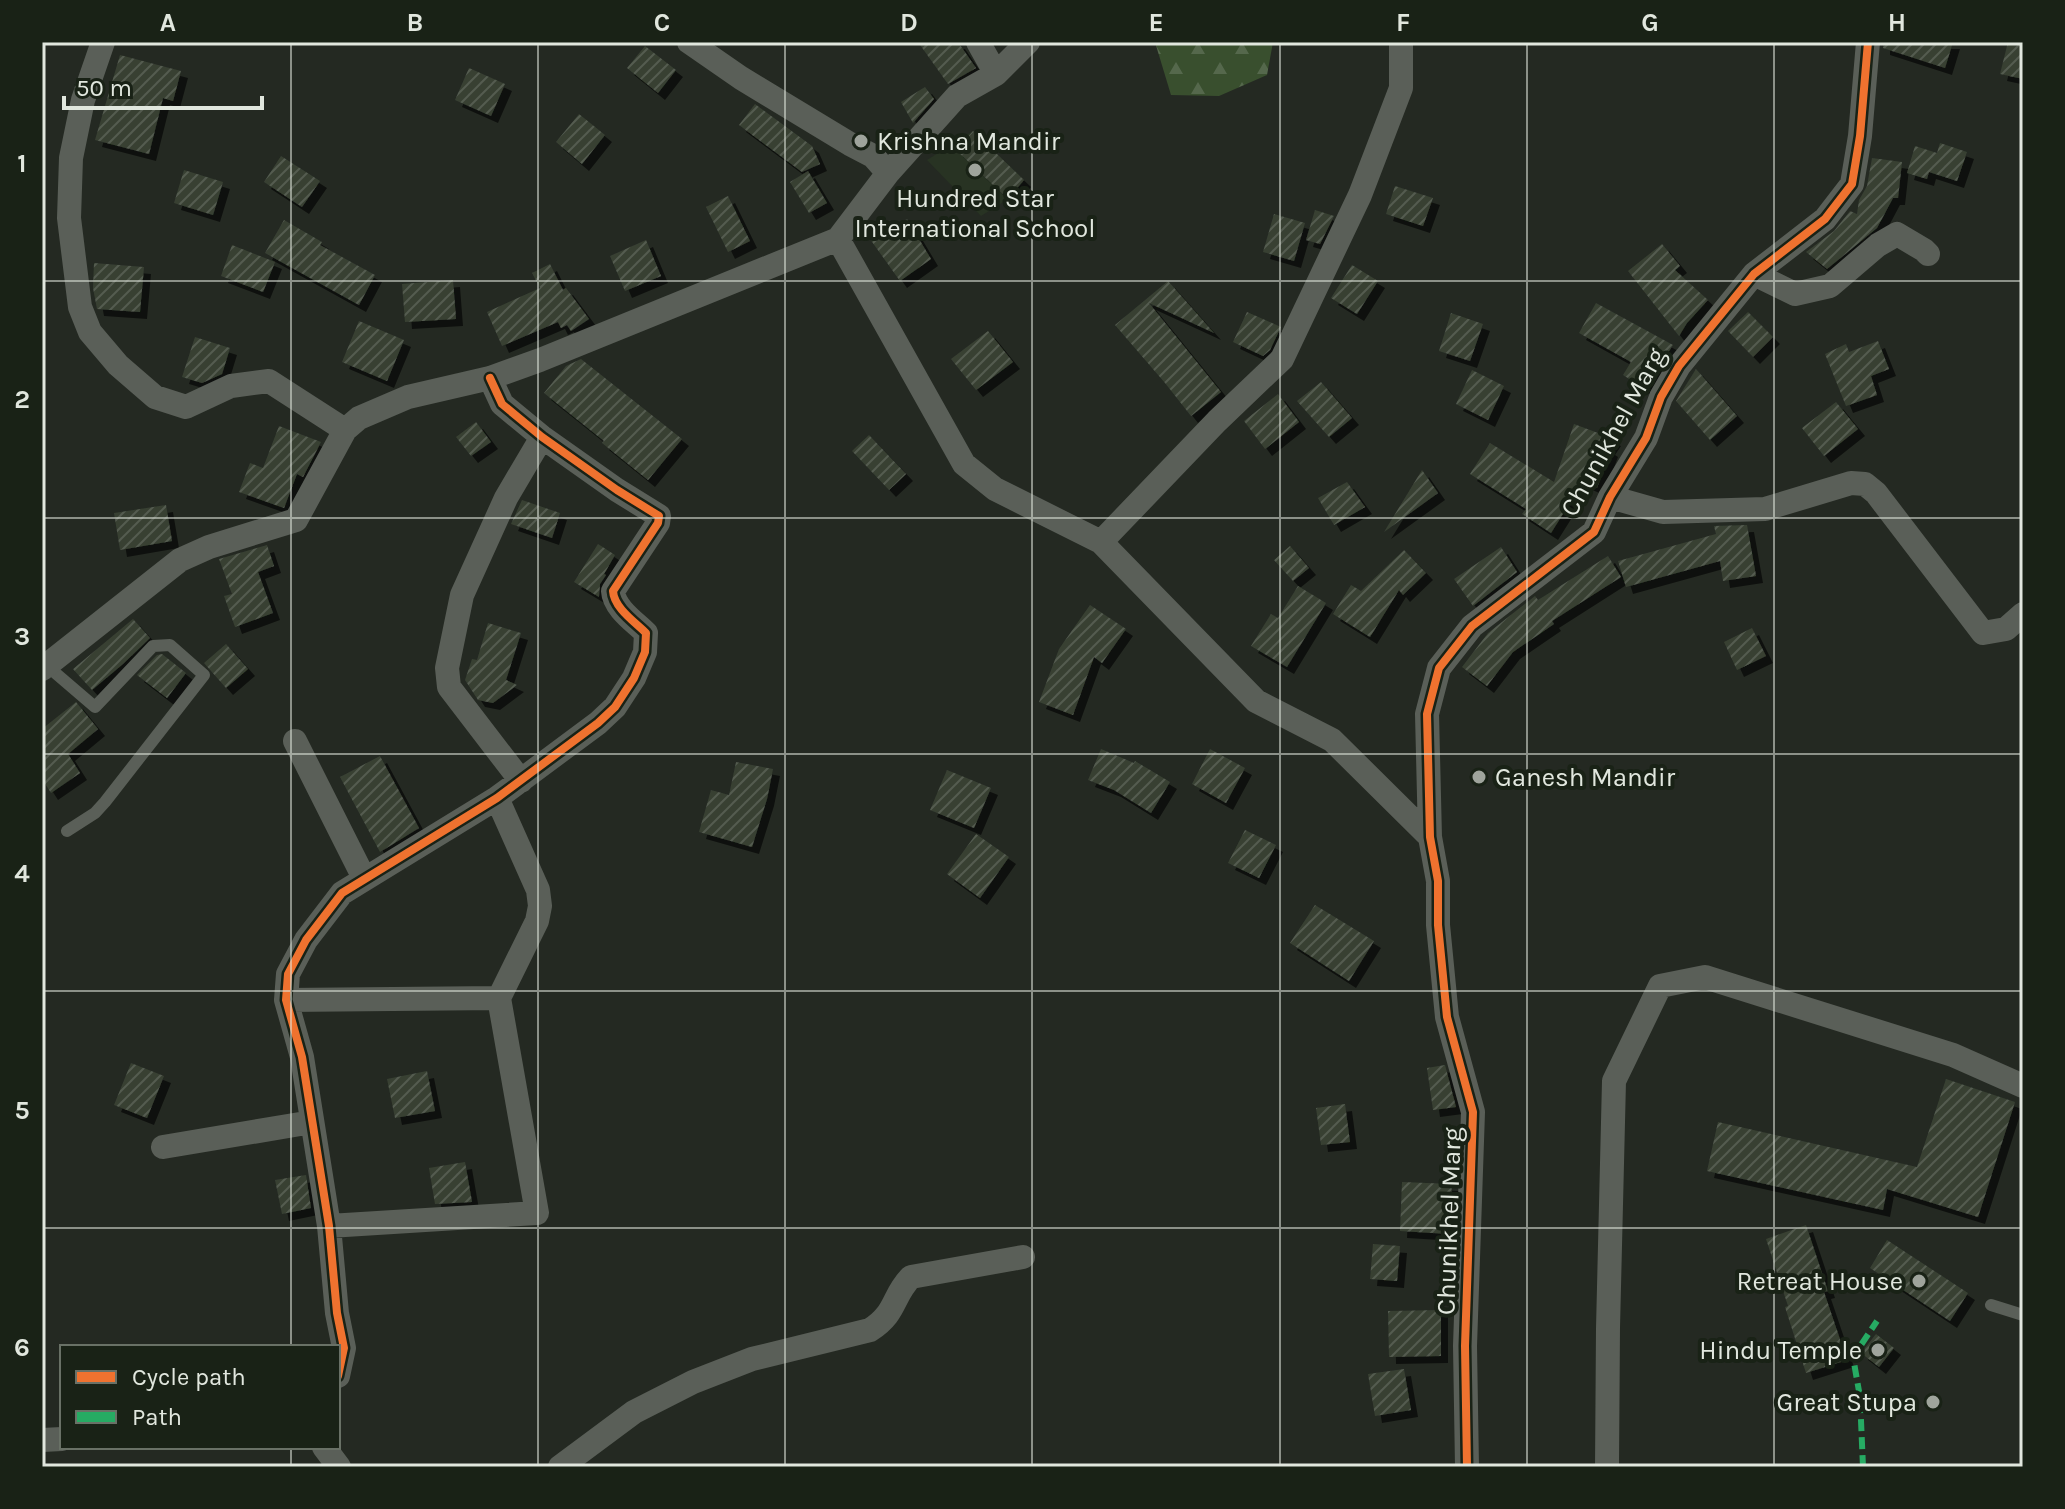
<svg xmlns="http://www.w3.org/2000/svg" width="2065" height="1509" viewBox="0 0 2065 1509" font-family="Karla,sans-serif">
  <defs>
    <pattern id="forest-firs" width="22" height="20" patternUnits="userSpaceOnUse" patternTransform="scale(2)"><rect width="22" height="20" fill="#394f2e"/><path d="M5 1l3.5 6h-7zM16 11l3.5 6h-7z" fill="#55684c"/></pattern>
    <pattern id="building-hatch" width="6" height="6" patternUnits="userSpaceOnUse" patternTransform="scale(2)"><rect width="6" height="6" fill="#384033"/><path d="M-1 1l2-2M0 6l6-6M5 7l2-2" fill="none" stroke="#545c50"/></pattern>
    <filter id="shadow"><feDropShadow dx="7" dy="7" stdDeviation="0" flood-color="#0009"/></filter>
  </defs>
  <rect width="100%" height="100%" fill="#242922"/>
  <path fill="#283323" d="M 973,131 L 1024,180 L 1008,199 L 981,216 L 927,160 Z"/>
  <path fill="url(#forest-firs)" d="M 1155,42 L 1273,42 L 1267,75 L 1219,96 L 1171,95 Z"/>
  <path fill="url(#building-hatch)" filter="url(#shadow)" d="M 918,42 L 958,42 L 976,68 L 948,84 Z
    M 1883,42 L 1953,42 L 1945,68 L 1883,48 Z
    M 2008,42 L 2023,42 L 2023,79 L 2000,74 Z
    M 645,46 L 676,70 L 658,93 L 627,68 Z
    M 120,55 L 181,71 L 173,101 L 163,98 L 149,154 L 95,140 Z
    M 469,68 L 505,84 L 491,116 L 455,100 Z
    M 925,87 L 934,99 L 913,123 L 901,102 Z
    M 755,104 L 812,146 L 820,164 L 802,172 L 739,125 Z
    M 579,114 L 605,135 L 582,164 L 556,142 Z
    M 973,131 L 1024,180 L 1008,199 L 956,150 Z
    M 1940,143 L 1967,152 L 1957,181 L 1929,172 L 1927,179 L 1907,173 L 1915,146 L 1937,153 Z
    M 281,156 L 320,181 L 302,207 L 264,182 Z
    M 1872,158 L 1902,162 L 1898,198 L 1893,198 L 1877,228 L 1827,269 L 1806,252 L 1834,231 L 1850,211 L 1857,214 L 1859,200 L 1867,186 Z
    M 184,170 L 223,182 L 213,215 L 174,203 Z
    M 808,171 L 827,203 L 809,213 L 790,182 Z
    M 1395,186 L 1433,198 L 1423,226 L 1386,214 Z
    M 728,196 L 750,241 L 728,252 L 706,207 Z
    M 1315,210 L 1334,216 L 1320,244 L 1306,240 Z
    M 1274,214 L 1305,223 L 1294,261 L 1263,252 Z
    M 907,219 L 931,259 L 900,281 L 870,239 Z
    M 284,220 L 322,242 L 320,245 L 375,275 L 359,305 L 265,253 Z
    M 646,240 L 661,276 L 625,291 L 610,256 Z
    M 1662,244 L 1680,266 L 1675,270 L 1708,300 L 1687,323 L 1679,336 L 1628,271 Z
    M 232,245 L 275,262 L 263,292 L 221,276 Z
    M 94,263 L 144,267 L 140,312 L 97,309 L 93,288 Z
    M 550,264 L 563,290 L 566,288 L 589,319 L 571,331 L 567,325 L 561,328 L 558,322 L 502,346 L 487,312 L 540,288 L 532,273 Z
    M 1352,265 L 1378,281 L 1357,314 L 1331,298 Z
    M 453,280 L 456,319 L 405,322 L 402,284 Z
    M 1168,281 L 1214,333 L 1149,303 L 1221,392 L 1191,416 L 1165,383 L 1115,325 Z
    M 1596,303 L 1673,345 L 1645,389 L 1623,375 L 1631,362 L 1579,333 Z
    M 1247,312 L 1281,327 L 1270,350 L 1263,356 L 1233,342 Z
    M 1748,312 L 1773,337 L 1753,357 L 1728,331 Z
    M 1451,313 L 1483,324 L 1470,361 L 1439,351 Z
    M 359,321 L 404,340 L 387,381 L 342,362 Z
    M 988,331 L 1013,362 L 976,390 L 951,359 Z
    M 195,337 L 230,348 L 222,374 L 202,383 L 182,377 Z
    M 1878,341 L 1889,369 L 1871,376 L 1877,395 L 1846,406 L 1825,354 L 1846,344 L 1849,352 Z
    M 581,359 L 682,439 L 648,480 L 602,443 L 604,441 L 544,393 L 566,366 Z
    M 1696,369 L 1737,416 L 1710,440 L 1676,401 Z
    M 1472,370 L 1504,386 L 1488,420 L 1456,404 Z
    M 1321,382 L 1352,418 L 1329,437 L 1297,401 Z
    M 1278,394 L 1299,422 L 1265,449 L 1244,421 Z
    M 1836,402 L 1858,429 L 1824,456 L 1802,428 Z
    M 476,422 L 491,442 L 471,456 L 456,437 Z
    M 1574,424 L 1614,439 L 1608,448 L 1611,450 L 1597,488 L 1583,482 L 1551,533 L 1522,514 L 1526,509 L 1470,474 L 1490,443 L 1554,482 Z
    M 279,426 L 321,442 L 303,477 L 297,474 L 284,508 L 239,492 L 250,463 L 263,468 Z
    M 869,435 L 906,474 L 889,490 L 852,451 Z
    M 1422,470 L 1438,493 L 1384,532 Z
    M 1347,482 L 1365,507 L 1334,525 L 1318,498 Z
    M 522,500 L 560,513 L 552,538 L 511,524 Z
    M 166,505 L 172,541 L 120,550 L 114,513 Z
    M 1747,525 L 1756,576 L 1723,581 L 1720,561 L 1626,587 L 1618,561 L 1716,534 L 1714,526 Z
    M 598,544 L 615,555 L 604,574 L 606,575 L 600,584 L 599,597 L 574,582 Z
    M 267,545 L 274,566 L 258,572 L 273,613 L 235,627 L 224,596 L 232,594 L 219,559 Z
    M 1290,546 L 1309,568 L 1293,581 L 1274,560 Z
    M 1501,547 L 1517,572 L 1473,606 L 1454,579 Z
    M 1404,550 L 1426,573 L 1403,595 L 1399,590 L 1370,637 L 1333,614 L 1351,585 L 1361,591 Z
    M 1608,556 L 1621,577 L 1552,621 L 1554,624 L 1513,652 L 1487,686 L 1462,667 L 1488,633 L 1535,596 L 1538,600 Z
    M 1298,586 L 1326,603 L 1287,667 L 1251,646 L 1271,614 L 1278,618 Z
    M 1090,605 L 1126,629 L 1102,663 L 1094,657 L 1073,715 L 1039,702 L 1059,649 Z
    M 133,619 L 150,638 L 123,664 L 92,690 L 73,669 Z
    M 488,623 L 521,633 L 506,680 L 517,685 L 493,703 L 478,700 L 465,680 L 472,659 L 477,660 Z
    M 1752,628 L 1766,656 L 1737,670 L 1724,642 Z
    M 226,644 L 248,669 L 226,688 L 204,663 Z
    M 162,654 L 186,673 L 167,698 L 137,675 L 157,655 Z
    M 76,702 L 98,729 L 68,754 L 80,773 L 51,793 L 42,779 L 42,729 Z
    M 1101,749 L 1134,763 L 1135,761 L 1170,782 L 1151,813 L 1114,790 L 1088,780 Z
    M 1210,749 L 1245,768 L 1226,803 L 1192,784 Z
    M 380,756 L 419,828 L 380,852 L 340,777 Z
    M 736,762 L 773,769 L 767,799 L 752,847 L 699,832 L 711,790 L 729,795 Z
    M 947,770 L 991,788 L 974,828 L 930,810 Z
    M 1245,830 L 1276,845 L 1259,878 L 1228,863 Z
    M 976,834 L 1009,857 L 980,898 L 947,874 Z
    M 1315,905 L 1374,941 L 1349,981 L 1290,943 Z
    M 131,1063 L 164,1076 L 147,1118 L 114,1105 Z
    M 1445,1065 L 1456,1107 L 1433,1110 L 1427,1068 Z
    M 427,1071 L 435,1111 L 395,1118 L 387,1079 Z
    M 1946,1079 L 2015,1102 L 1978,1217 L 1887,1189 L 1883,1210 L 1707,1171 L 1718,1122 L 1917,1167 Z
    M 1345,1104 L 1350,1142 L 1321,1145 L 1316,1108 Z
    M 465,1162 L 472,1202 L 435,1204 L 429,1168 Z
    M 306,1175 L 311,1208 L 282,1214 L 275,1180 Z
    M 1402,1182 L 1452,1184 L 1449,1234 L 1400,1231 Z
    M 1806,1225 L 1828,1291 L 1824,1292 L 1847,1360 L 1806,1373 L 1785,1307 L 1788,1306 L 1766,1239 Z
    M 1887,1240 L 1968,1293 L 1950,1321 L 1870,1268 Z
    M 1373,1244 L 1400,1246 L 1397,1281 L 1370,1279 Z
    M 1441,1310 L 1441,1356 L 1389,1357 L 1388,1311 Z
    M 1876,1334 L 1894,1348 L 1879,1367 L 1861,1353 Z
    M 1404,1369 L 1411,1410 L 1375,1416 L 1368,1374 Z"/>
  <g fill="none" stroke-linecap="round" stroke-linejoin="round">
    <path stroke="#5a5f58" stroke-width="12" d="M 46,665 L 95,707 L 153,646 L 170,645 L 204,675 L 105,802 L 95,813 L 67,831
      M 1991,1305 L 2023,1315"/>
    <path stroke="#5a5f58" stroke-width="24" d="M 103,42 L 83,100 L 71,158 L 69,218 L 80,307 L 90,332 L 118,365 L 155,397 L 186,407 L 231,386 L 269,381 L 345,430
      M 978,42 L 996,74
      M 888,173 L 957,96 L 996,74 L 1028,42
      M 838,239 L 964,464 L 995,489 L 1101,542 L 1256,701 L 1332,740 L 1430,837
      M 1754,274 L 1795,294 L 1830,286 L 1878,245 L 1897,234 L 1924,250 L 1928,254
      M 1610,497 L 1663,512 L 1765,509 L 1851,483 L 1865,484 L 1876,493 L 1983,633 L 2006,629 L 2023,614
      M 1101,542 L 1217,421 L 1282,359 L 1360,195 L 1401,88 L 1401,42
      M 42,669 L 180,560 L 209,547 L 296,520 L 345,430 L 359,418 L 408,397 L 490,378 L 540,360 L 838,239 L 888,173 L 873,156 L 850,144 L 741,78 L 689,42
      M 295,741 L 364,878
      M 521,781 L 449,687 L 447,668 L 462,595 L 506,498 L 542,437
      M 286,1000 L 499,998
      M 163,1147 L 312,1122
      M 329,1226 L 537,1213 L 499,998 L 537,921 L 540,906 L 538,890 L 497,798
      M 338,1376 L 344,1348 L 337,1313 L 329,1226 L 302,1057 L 286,1000 L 288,974 L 306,940 L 342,893 L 497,798 L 598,723 L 615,707 L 634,678 L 645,652 L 646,633 C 635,622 614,608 613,591 L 658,523 L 659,516 L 617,490 L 542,437 L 502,404 L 490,378
      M 42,1440 L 62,1439
      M 324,1447 L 339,1467
      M 560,1467 L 634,1412 L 693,1382 L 752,1359 L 870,1330 C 897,1313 892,1296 911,1277 L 1023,1257
      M 1467,1467 L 1465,1346 L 1473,1112 L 1447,1017 L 1438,925 L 1438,881 L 1430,837 L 1427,714 L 1439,668 L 1472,626 L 1594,532 L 1610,497 L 1646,438 L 1661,397 L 1679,366 L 1754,274 L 1825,219 L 1852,184 L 1860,136 L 1868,42
      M 1607,1467 L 1608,1328 L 1614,1081 L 1660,986 L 1705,977 L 1953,1055 L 2023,1086"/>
    <path stroke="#26ab63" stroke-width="6" stroke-dasharray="12 6" stroke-linecap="butt" d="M 1863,1467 L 1860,1397 L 1853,1357 L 1877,1321"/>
    <g stroke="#192216" stroke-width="13">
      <path id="cycleway" d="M 338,1376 L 344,1348 L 337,1313 L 329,1226 L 302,1057 L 286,1000 L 288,974 L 306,940 L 342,893 L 497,798 L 598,723 L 615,707 L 634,678 L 645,652 L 646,633 C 635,622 614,608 613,591 L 658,523 L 659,516 L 617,490 L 542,437 L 502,404 L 490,378
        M 1467,1467 L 1465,1346 L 1473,1112 L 1447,1017 L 1438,925 L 1438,881 L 1430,837 L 1427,714 L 1439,668 L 1472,626 L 1594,532 L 1610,497 L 1646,438 L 1661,397 L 1679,366 L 1754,274 L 1825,219 L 1852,184 L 1860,136 L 1868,42"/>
    </g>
    <use href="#cycleway" stroke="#ef722f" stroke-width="8"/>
  </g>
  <path fill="none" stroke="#e1e7de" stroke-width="2" stroke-opacity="0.55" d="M 291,42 L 291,1347M 538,42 L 538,1467M 785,42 L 785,1467M 1032,42 L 1032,1467M 1280,42 L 1280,1467M 1527,42 L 1527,1467M 1774,42 L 1774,1467M 42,281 L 2023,281M 42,518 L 2023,518M 42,754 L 2023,754M 42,991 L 2023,991M 42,1228 L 2023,1228M 291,1447 L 291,1467"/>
  <g fill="#9fa49c" stroke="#192216" stroke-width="3">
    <circle cx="861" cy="141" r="8"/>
    <circle cx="975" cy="170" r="8"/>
    <circle cx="1479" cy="777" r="8"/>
    <circle cx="1919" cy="1281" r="8"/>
    <circle cx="1878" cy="1350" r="8"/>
    <circle cx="1933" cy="1402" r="8"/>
  </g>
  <g text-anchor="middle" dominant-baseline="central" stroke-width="8" stroke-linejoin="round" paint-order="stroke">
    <g font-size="26" fill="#e1e7de" stroke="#192216" text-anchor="end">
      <text x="877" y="141" text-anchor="start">Krishna Mandir</text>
      <text x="975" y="198" text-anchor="middle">Hundred Star<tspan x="975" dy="30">International School</tspan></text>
      <text x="1495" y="777" text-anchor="start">Ganesh Mandir</text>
      <text x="1903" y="1281">Retreat House</text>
      <text x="1862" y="1350">Hindu Temple</text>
      <text x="1917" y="1402">Great Stupa</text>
    </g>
    <g font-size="26" fill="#e1e7de" stroke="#192216">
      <text transform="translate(1613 432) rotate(-61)">Chunikhel Marg</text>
      <text transform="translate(1449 1221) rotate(-88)">Chunikhel Marg</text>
    </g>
  </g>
  <rect width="2065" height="1509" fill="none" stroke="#192216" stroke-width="88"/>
  <rect x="60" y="1345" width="280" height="104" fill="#192216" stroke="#697166" stroke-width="2"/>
  <rect x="76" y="1371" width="40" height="12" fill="#ef722f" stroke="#697166" stroke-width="2"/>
  <text x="132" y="1385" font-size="24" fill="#e1e7de">Cycle path</text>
  <rect x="76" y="1411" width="40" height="12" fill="#26ab63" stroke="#697166" stroke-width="2"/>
  <text x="132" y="1425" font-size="24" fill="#e1e7de">Path</text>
  <path d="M64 96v12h198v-12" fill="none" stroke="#e1e7de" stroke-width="4"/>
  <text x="76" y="96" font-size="24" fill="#e1e7de" stroke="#192216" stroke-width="6" paint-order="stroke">50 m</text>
  <rect x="44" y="44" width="1977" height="1421" fill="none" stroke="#e1e7de" stroke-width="3"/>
  <g font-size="26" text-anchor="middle" font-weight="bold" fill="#e1e7de">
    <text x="168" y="31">A</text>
    <text x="415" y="31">B</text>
    <text x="662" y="31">C</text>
    <text x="909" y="31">D</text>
    <text x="1156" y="31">E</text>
    <text x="1403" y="31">F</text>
    <text x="1650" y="31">G</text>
    <text x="1897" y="31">H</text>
    <text x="22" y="172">1</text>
    <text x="22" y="408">2</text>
    <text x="22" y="645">3</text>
    <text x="22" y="882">4</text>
    <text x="22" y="1119">5</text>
    <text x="22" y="1356">6</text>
  </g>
</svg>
